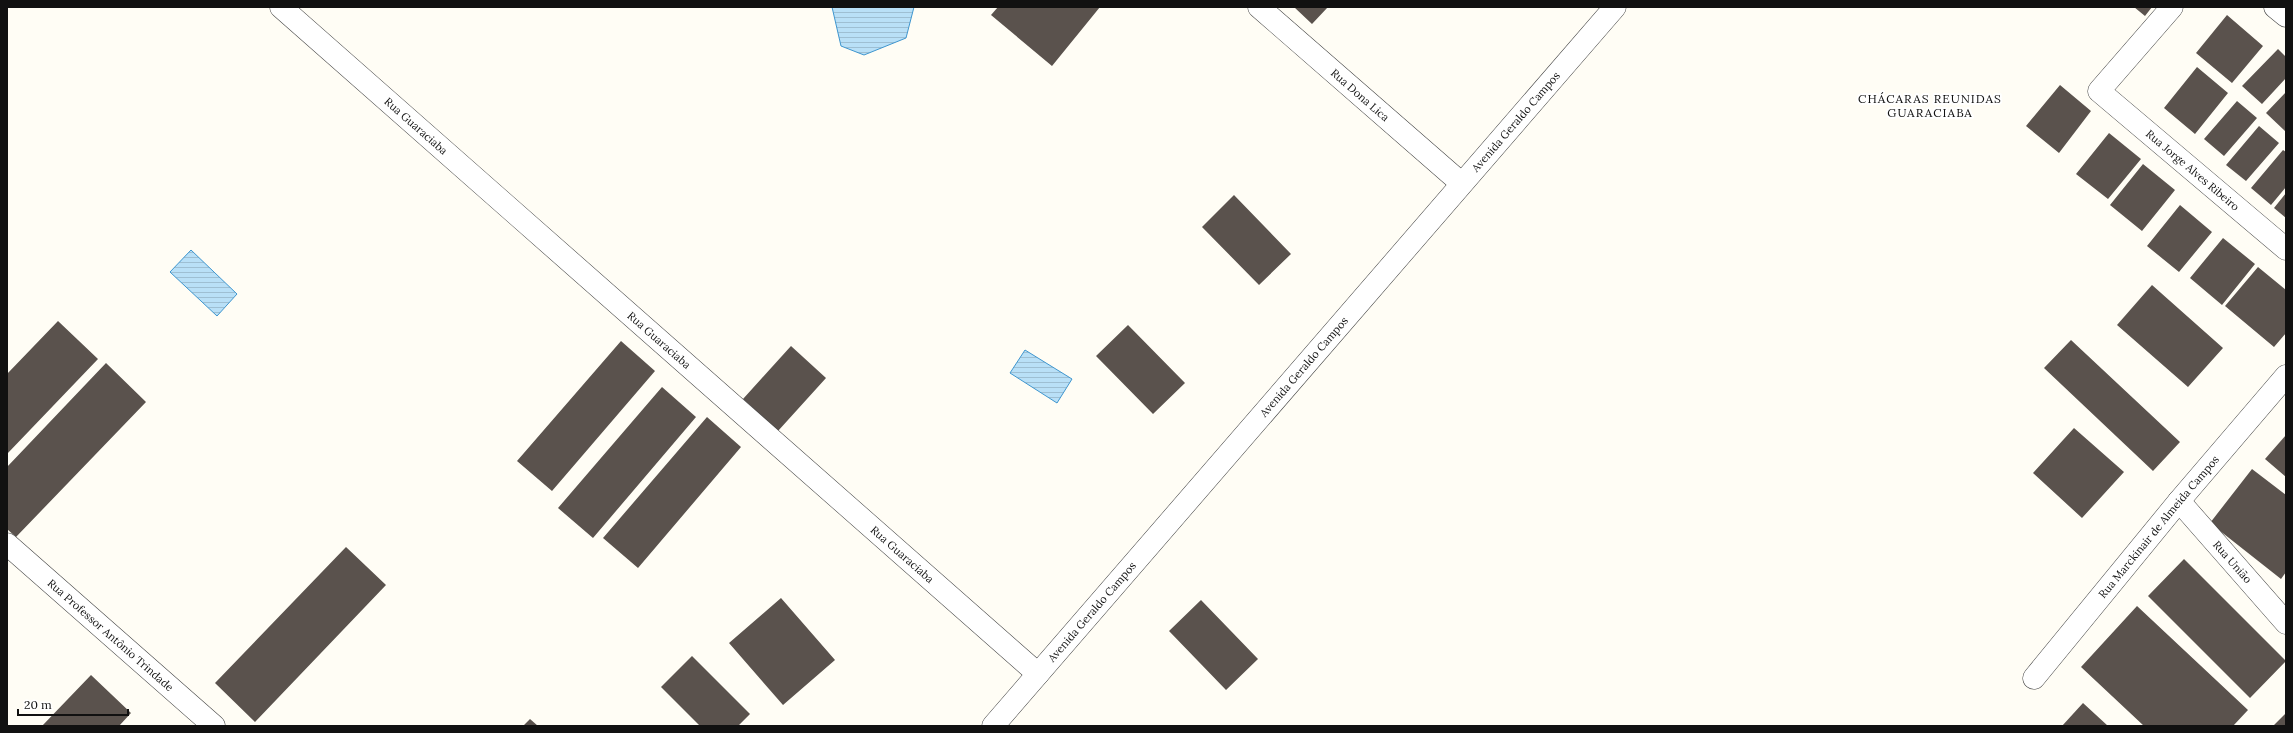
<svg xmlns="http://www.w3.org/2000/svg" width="2293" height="733" viewBox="0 0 2293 733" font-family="Lora,serif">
  <defs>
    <pattern id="water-rules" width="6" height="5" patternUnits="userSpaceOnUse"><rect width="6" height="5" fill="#b9e0f7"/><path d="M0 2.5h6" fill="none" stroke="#9ebfd3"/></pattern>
  </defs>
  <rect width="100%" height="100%" fill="#fffdf5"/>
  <path fill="url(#water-rules)" stroke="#3f96cf" d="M 832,7 L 914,7 L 906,38 L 864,55 L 841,46 Z
    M 191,250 L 237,294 L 217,316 L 170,272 Z
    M 1025,350 L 1072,379 L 1057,403 L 1010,373 Z"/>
  <path fill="#5a524d" d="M 998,7 L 1100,7 L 1052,66 L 991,15 Z
    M 1294,7 L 1328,7 L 1312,24 Z
    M 2134,7 L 2152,7 L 2145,16 Z
    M 2227,15 L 2263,46 L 2232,83 L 2196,53 Z
    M 2278,49 L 2286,57 L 2286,78 L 2262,104 L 2242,86 Z
    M 2197,67 L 2228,93 L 2195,134 L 2164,108 Z
    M 2060,85 L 2091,111 L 2059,153 L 2026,126 Z
    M 2286,92 L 2286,130 L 2285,131 L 2266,113 Z
    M 2237,101 L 2257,118 L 2224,156 L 2204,139 Z
    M 2259,126 L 2279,143 L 2246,181 L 2226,165 Z
    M 2109,133 L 2141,159 L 2108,199 L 2076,174 Z
    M 2283,150 L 2286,152 L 2286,187 L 2271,205 L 2251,188 Z
    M 2143,164 L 2175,190 L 2142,231 L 2110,205 Z
    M 2286,193 L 2286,218 L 2274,208 Z
    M 1234,195 L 1291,254 L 1259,285 L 1202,227 Z
    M 2180,205 L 2212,232 L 2179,272 L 2147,246 Z
    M 2223,238 L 2255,264 L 2222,305 L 2190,278 Z
    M 2258,267 L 2286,290 L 2286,333 L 2274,347 L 2225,306 Z
    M 2152,285 L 2223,348 L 2188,387 L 2117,325 Z
    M 58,321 L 98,359 L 7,454 L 7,374 Z
    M 1128,325 L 1185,383 L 1153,414 L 1096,356 Z
    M 2071,340 L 2180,442 L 2153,471 L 2044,368 Z
    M 621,341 L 655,371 L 552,491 L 517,461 Z
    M 791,346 L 826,378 L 778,431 L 743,399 Z
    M 106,363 L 146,402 L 16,537 L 7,529 L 7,467 Z
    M 662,387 L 696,417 L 593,538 L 558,508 Z
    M 707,417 L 741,447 L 638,568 L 603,538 Z
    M 2074,428 L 2124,472 L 2082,518 L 2033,473 Z
    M 2286,435 L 2286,477 L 2265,459 Z
    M 2252,469 L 2286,495 L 2286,572 L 2281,579 L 2210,523 Z
    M 346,547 L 386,585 L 255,722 L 215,683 Z
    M 2184,559 L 2286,661 L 2250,698 L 2148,596 Z
    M 781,598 L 835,660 L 783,705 L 729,643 Z
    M 1201,600 L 1258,659 L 1226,690 L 1169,631 Z
    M 2137,606 L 2248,710 L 2233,726 L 2144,726 L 2081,667 Z
    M 692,656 L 750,714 L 738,726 L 700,726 L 661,687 Z
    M 91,675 L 131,713 L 119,726 L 42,726 Z
    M 2083,703 L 2108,726 L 2062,726 Z
    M 2286,713 L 2286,726 L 2273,726 Z
    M 530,719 L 538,726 L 523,726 Z"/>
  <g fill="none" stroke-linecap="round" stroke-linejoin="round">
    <g stroke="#444" stroke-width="23">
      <g id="minor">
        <path id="s1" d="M 281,7 L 1038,674"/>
        <path id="s2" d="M 1259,7 L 1461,183"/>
        <path id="s3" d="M 2172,7 L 2099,91 L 2286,249"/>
        <path d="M 2275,7 L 2286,16"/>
        <path id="s4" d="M 2179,501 L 2286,623"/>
        <path id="s5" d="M 7,544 L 214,726"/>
        <path id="s6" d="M 2034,678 L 2179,501 L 2286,376"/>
        <path id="s7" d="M 993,726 L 1615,7"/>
      </g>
    </g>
    <use href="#minor" stroke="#fff" stroke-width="22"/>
  </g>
  <g text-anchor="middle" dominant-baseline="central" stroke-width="4" stroke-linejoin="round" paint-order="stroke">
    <g font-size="11" fill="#111" stroke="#fff">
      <text stroke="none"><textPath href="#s2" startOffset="134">Rua Dona Lica</textPath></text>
      <text stroke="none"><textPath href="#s7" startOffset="799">Avenida Geraldo Campos</textPath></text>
      <text stroke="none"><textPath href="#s1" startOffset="180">Rua Guaraciaba</textPath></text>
      <text stroke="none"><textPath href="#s3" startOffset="234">Rua Jorge Alves Ribeiro</textPath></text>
      <text stroke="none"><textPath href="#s1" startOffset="504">Rua Guaraciaba</textPath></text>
      <text stroke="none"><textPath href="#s7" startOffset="475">Avenida Geraldo Campos</textPath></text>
      <text stroke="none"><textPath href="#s6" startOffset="196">Rua Marckinair de Almeida Campos</textPath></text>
      <text stroke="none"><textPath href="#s1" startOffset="828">Rua Guaraciaba</textPath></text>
      <text stroke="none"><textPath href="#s4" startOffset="81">Rua União</textPath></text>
      <text stroke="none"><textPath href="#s7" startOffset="151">Avenida Geraldo Campos</textPath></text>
      <text stroke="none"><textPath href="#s5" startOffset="138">Rua Professor Antônio Trindade</textPath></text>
    </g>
    <g font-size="12" letter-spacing="1" fill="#111" stroke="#fff">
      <text x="1930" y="98">CHÁCARAS REUNIDAS<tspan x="1930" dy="14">GUARACIABA</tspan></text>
    </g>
  </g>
  <rect width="2293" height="733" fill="none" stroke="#111111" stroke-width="16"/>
  <path d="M18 709v6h110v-6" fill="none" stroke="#111111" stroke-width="2"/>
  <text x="24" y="709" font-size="12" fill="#111111" stroke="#ffffff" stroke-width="3" paint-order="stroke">20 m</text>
</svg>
